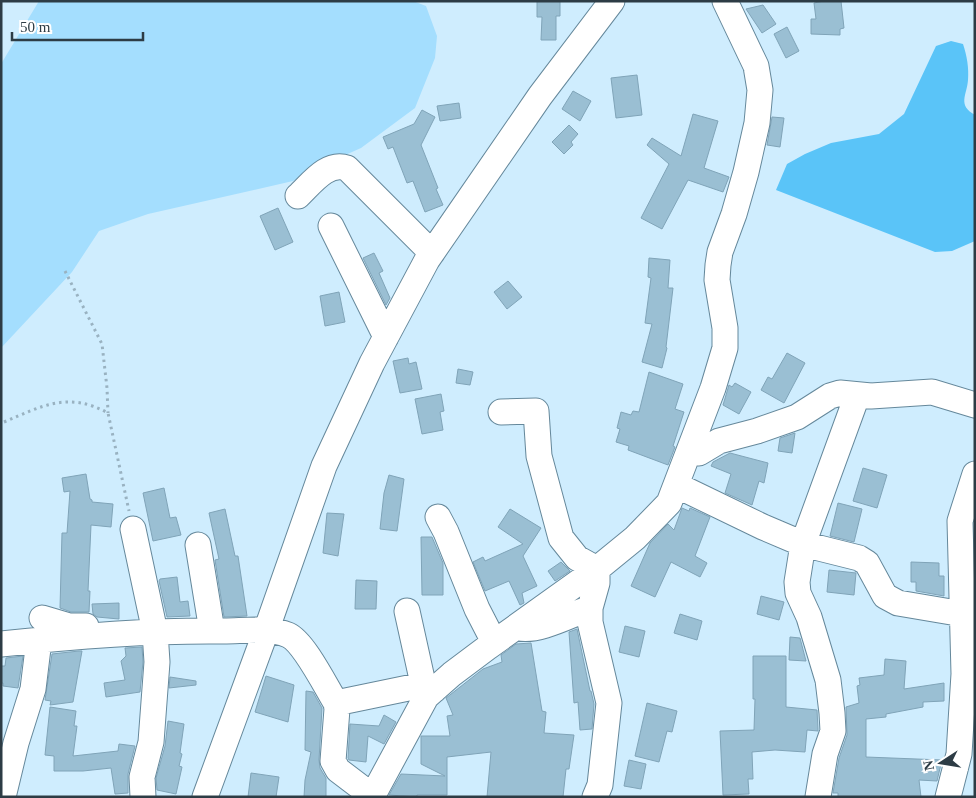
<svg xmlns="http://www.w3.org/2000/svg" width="976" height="798" viewBox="0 0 976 798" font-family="'Times New Roman',serif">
  <rect width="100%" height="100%" fill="#cfedfe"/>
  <path fill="#a4defe" d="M 39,1 L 413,1 L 426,6 L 437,36 L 435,58 L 415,108 L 361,148 L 316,168 L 293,181 L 148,214 L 99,231 L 72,272 L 1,348 L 1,64 Z"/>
  <path fill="#5ac4f8" d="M 951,41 L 963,44 C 967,56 969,68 968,80 C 967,95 957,105 975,115 L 975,241 L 952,251 L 935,252 L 776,190 L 787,164 L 805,154 L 831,143 L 879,134 L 904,114 L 936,46 Z"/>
  <path fill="#9abfd3" stroke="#80a4b8" d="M 537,1 L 560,1 L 560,16 L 556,16 L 556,40 L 541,40 L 542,17 L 537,17 Z
    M 824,1 L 841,1 L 844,28 L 840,29 L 840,35 L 811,34 L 811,19 L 816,19 L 814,3 Z
    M 763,5 L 776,24 L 762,33 L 746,9 Z
    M 787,27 L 799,51 L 786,58 L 774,34 Z
    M 637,75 L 642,115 L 616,118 L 611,78 Z
    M 573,91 L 591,101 L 580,121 L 562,109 Z
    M 459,103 L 461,118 L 440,121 L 437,106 Z
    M 422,110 L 435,117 L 421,145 L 438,188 L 436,189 L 443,205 L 425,212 L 413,181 L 407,183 L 393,147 L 388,149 L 383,137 L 414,124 Z
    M 693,114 L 718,121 L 704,168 L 729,177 L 723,192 L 688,180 L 662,229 L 641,218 L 669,164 L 647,145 L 652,138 L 681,156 Z
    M 772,117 L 784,118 L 780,147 L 767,145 Z
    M 569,125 L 578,134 L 571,142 L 573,145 L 564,154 L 552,142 Z
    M 278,208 L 293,242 L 275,250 L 260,216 Z
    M 374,253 L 383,271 L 379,273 L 390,298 L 386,305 L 363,258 Z
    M 649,258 L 670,260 L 668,288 L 673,288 L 666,347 L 667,348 L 662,368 L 642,362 L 652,324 L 645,323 L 651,278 L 648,277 Z
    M 508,281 L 522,297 L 507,309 L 494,292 Z
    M 339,292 L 345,322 L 325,326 L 320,296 Z
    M 787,353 L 805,363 L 784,403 L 761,390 L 768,377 L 772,379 Z
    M 408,358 L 409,364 L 416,362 L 422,389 L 400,393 L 393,361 Z
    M 458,369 L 473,372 L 470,385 L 456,383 Z
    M 649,372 L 683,384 L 675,409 L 684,412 L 673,446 L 675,447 L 668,465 L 628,450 L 629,446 L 616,442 L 620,429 L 617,428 L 621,412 L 631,415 L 633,411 L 639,412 Z
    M 735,383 L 751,392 L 739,414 L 723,405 L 729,385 L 732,387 Z
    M 441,394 L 444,411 L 440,412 L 443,430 L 422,434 L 415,399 Z
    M 795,433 L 792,453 L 778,451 L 780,438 Z
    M 730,453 L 768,463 L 764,483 L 759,481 L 752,505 L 725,493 L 731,474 L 711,466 L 713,462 Z
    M 863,468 L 887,475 L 877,508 L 853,501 Z
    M 86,474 L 90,499 L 92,500 L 92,502 L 113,504 L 111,527 L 91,525 L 88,591 L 90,591 L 89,612 L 71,612 L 60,608 L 62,533 L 67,533 L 70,491 L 64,492 L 62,478 Z
    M 389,475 L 404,479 L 397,531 L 380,529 L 384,493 Z
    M 164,488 L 170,518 L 176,517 L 181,535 L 153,541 L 143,493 Z
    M 838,503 L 862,509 L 854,542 L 830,536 Z
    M 682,508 L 689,511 L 690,508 L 710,517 L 695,556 L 707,563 L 700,577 L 671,562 L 655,597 L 631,586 L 650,543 L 668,524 L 674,530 Z
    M 225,509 L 235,556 L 238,556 L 247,616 L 224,617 L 215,560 L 219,559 L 209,513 Z
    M 510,509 L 541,528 L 523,556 L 537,586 L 522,593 L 524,603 L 520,605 L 509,581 L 485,591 L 473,562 L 483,557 L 485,561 L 523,544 L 498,527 Z
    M 327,513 L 344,514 L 338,556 L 323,553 Z
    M 421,537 L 432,537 L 443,563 L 443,595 L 422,595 Z
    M 561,562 L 570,571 L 555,581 L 548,571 Z
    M 911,562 L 939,563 L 939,576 L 944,576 L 944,596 L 916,591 L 916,582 L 911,582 Z
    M 829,570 L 856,573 L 854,595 L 827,592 Z
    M 177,577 L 180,602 L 188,601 L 190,616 L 167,617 L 159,581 L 160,579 Z
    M 356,580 L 377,581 L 376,609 L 355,609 Z
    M 761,596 L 784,602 L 779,620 L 757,614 Z
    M 119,603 L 119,619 L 97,617 L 93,614 L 92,604 Z
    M 680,614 L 702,621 L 697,640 L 674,633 Z
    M 625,626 L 645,631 L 639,657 L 619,652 Z
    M 577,629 L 590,691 L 591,691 L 594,704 L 592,729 L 580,730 L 578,702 L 574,703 L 569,632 Z
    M 790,637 L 800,638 L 806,661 L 789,660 Z
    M 531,643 L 542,711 L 546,712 L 544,733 L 574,735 L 569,769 L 566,769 L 563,797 L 487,797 L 491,752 L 447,757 L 447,795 L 417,795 L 417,797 L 389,795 L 401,774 L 445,776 L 421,764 L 421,736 L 450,736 L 447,716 L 453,715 L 446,698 L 483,669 L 502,662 L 501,655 L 516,644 Z
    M 142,647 L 143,662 L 140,692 L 106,697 L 104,683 L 125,680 L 121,661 L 126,656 L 125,648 Z
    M 79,651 L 82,651 L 73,702 L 50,705 L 51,701 L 45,700 L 52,654 Z
    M 23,656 L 18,688 L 3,686 L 3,683 L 1,683 L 1,666 L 5,666 L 6,658 Z
    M 753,656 L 786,656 L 786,707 L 817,710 L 818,729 L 818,731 L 807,730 L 805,752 L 775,750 L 752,752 L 753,779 L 748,779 L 749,794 L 723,795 L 720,731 L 754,730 L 755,699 L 753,699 Z
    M 885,659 L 906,661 L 904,689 L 944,683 L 944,701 L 923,702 L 923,707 L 886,714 L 886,717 L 866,719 L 866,757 L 942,760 L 937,781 L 919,780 L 921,797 L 838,797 L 838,793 L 833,793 L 839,758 L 847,735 L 846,707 L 859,703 L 857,686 L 860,685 L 859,678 L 884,675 Z
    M 266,676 L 294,685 L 288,722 L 255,712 Z
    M 170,677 L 196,681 L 196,685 L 169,688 Z
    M 306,691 L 313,692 L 322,708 L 319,760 L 320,768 L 326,778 L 326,797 L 304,797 L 305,780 L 311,752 L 305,750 Z
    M 647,703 L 677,711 L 672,732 L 667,731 L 659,762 L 635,756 Z
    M 50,707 L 76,711 L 74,726 L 77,726 L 73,756 L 118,751 L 119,744 L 135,746 L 128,774 L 128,793 L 115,794 L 111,768 L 83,771 L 54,771 L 54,756 L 45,755 Z
    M 384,715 L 396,722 L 384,744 L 368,736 L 366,762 L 349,760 L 348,758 L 350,724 L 379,726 Z
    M 168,721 L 184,724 L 180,753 L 182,754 L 179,766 L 182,767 L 176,794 L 157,790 L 156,778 L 165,746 Z
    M 629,760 L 646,764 L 641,789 L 624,786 Z
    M 251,773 L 279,777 L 276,797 L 248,797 Z"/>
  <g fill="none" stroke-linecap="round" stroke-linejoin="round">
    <g stroke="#65889b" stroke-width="27">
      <path id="minor" d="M 298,196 C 311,184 327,161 347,168 L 432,253
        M 331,226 L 386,337
        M 501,412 L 536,411 L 539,456 L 561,538 L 577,558 L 597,569 L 597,583 L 590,608 L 590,622 L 609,703 L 600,785 L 595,797
        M 689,453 L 699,453 L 719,441 L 757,431 L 797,417 L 830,396 L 840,393 L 871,396 L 932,392 L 975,405
        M 676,485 L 763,527 L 803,544 L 859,558 L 867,563 L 885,596 L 898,603 L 963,614
        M 438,517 L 446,532 L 477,609 L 494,642
        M 133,529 L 155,632 L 157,662 L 151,742 L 142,777 L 143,797
        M 198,545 L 212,631
        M 407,611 L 424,688
        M 42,618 L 69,626 L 86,626
        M 519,628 C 539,632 570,615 590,608
        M 1,644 C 75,636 150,630 224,631 C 244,631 270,627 288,635 C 304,642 326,687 336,703 L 337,709 L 333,761 L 338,770 L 363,789 L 370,797
        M 336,703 L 418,686 L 434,690
        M 3,797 L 16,743 L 33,689 L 39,640
        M 205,797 L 266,631 L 324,466 L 372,363 L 427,260 L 540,96 L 612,1
        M 372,797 L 426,697 L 452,674 L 488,647 L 597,569 L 635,538 L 669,503 L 713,388 L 725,348 L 725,328 L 717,280 L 718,265 L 720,252 L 734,214 L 746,172 L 757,123 L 760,90 L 756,66 L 725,1
        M 818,797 L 825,754 L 833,731 L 832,713 L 828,680 L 809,617 L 798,593 L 797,582 L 803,544 L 857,396
        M 948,797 L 959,754 L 964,674 L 960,521 L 975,474"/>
    </g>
    <path stroke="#99b2c1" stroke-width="3" stroke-dasharray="2.5 4" stroke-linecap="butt" d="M 65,271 L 102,344 L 107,388 L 108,413
      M 4,422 C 42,406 68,391 108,413 L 129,511"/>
    <use href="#minor" stroke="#fff" stroke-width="25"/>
  </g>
  <rect width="976" height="798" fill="none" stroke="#2d3c45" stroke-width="5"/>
  <g transform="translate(941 763) rotate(258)" stroke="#ffffff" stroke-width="4" paint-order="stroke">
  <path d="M0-4L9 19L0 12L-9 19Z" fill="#2d3c45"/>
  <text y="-8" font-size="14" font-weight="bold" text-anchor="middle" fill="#2d3c45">N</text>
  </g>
  <path d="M12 32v8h131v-8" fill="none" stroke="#2d3c45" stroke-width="2.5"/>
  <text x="20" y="32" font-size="15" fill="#2d3c45" stroke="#ffffff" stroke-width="4" paint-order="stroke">50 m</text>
</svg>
